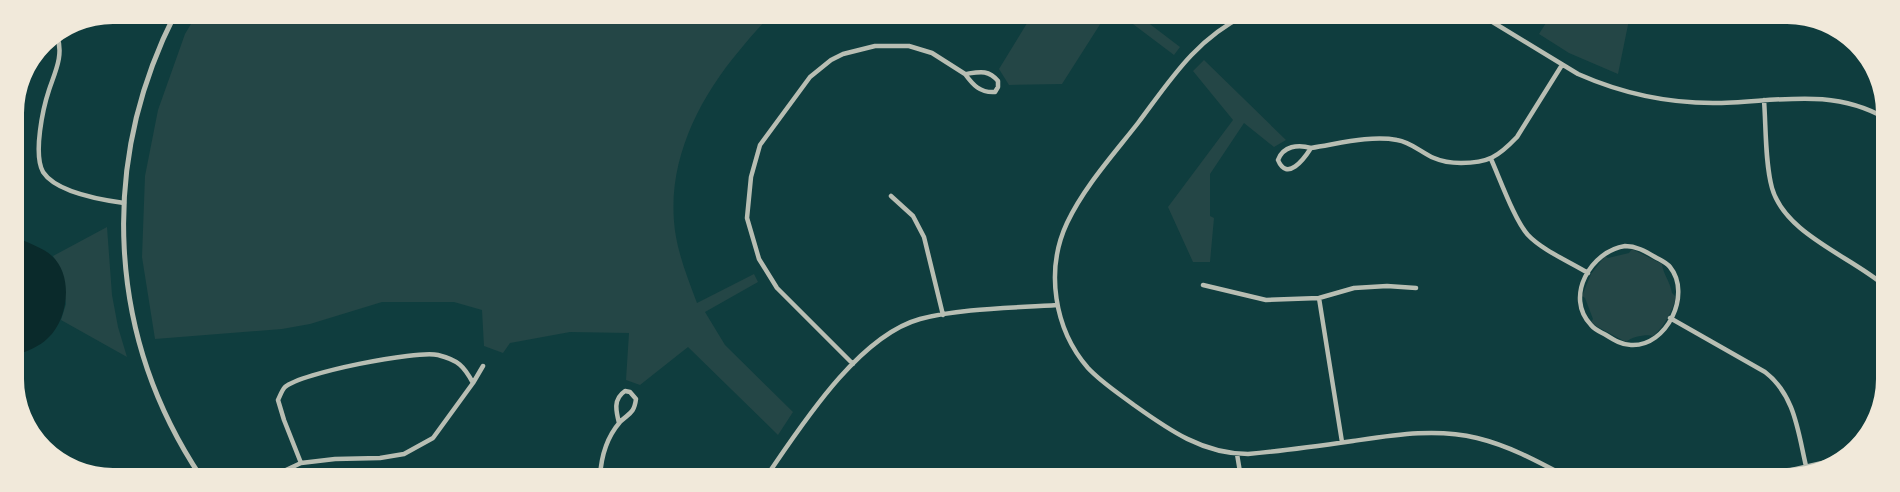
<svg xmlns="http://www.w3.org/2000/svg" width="1900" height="492" viewBox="0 0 1900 492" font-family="'Nunito Sans',sans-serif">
  <rect width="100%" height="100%" fill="#0f3d3e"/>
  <path fill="#244646" d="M 197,14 L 773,14 C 760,25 750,38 739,51 C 696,102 664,168 676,237 C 680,259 689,282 697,303 L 754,274 L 758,282 L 705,312 L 725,345 L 793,412 L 778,435 L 688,347 L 640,385 L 626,380 L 629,333 L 570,332 L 510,343 L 503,353 L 484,346 L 482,310 L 454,302 L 382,302 L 310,324 L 282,329 L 155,339 L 142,257 L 145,176 L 158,110 L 185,34 Z
    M 1032,15 L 1106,15 L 1062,84 L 1009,85 L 999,69 Z
    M 1121,15 L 1138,15 L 1180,47 L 1174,55 Z
    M 1551,15 L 1630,15 L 1618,74 L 1569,53 L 1539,34 Z
    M 1204,60 L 1286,140 L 1274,147 L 1244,123 L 1210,174 L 1210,216 L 1214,218 L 1210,262 L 1193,262 L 1168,207 L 1233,120 L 1193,71 Z
    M 107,227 L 112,295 L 118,327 L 127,357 L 61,320 L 66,304 L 61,270 L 53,256 Z
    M 1632,249 L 1662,264 C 1663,274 1670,281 1672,293 L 1676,297 C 1673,310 1664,327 1653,336 C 1647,334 1631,337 1626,342 L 1596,326 L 1591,322 L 1593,319 L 1585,298 L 1582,296 L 1591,274 L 1605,256 L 1608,258 L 1629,253 Z"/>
  <path fill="#0a2a2b" d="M 14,236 C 25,242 44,248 52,256 C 74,276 68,320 48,338 C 39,347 27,351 15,356 Z"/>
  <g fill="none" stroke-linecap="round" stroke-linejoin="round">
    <path stroke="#b8beb3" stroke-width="4.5" d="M 1245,15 C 1195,40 1171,79 1138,123 C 1113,155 1084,187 1067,223 C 1045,270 1054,329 1088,368 C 1101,382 1118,393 1134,405 C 1169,430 1203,454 1248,454 C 1283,451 1318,446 1353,441 C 1394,435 1436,428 1477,438 C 1510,446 1539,462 1569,478
      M 1481,15 L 1578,74 C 1621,93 1666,103 1713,103 C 1772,103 1829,86 1885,118
      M 57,36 C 64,55 55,72 49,90 C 43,108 33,154 43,172 C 56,192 102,200 124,203
      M 1764,100 C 1766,126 1765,163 1772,188 C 1785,234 1850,256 1885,286
      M 1311,148 C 1298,144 1283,146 1278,160 C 1287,182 1304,159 1311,148 C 1338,144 1370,135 1397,140 C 1411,142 1422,153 1434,158 C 1443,162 1451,163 1461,163 C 1488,163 1498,157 1517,137 L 1562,65
      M 1491,159 C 1500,179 1515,221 1528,235 C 1542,250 1570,262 1588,273
      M 891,196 L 913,216 L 924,237 L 943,315
      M 1625,246 C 1636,246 1645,251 1655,257 C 1660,260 1666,262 1670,267 C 1692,294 1667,347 1631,345 C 1622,345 1614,340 1606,335 C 1601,332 1595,330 1591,325 C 1564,297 1591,251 1625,246 Z
      M 1203,285 L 1266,300 L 1319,298 L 1354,288 L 1387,286 L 1416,288
      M 1319,298 L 1342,442
      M 1670,318 L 1765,372 C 1795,395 1798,432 1806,466
      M 853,364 L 777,288 L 759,259 L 747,218 L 751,177 L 760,145 L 810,77 L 831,60 L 843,54 L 875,46 L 909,46 L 932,53 L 965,74 C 979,72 988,69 998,81 L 998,87 L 995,92 C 980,93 973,85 965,74
      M 1237,454 L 1241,478
      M 301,463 L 284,420 L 278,400 C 280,396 282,390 285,387 C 301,373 416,350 438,355 C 458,360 464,366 473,383
      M 271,477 L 301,463 L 335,459 L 380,458 L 404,454 L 433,438 L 473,383 L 483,366
      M 600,477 C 601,458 607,437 620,422 C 629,413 634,414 636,399 L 630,392 L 625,391 C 613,399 616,411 619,423
      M 766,477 C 801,426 858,336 920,319 C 960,308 1015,308 1057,305
      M 947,477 L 949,475 L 967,471
      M 1756,478 L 1844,458"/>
    <path stroke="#b8beb3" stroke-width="5" d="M 175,14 C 99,164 107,336 201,477"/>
  </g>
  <path d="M0 0H1900V492H0ZM113 24H1787A89 89 0 0 1 1876 113V379A89 89 0 0 1 1787 468H113A89 89 0 0 1 24 379V113A89 89 0 0 1 113 24Z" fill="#f1e9da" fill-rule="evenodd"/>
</svg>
